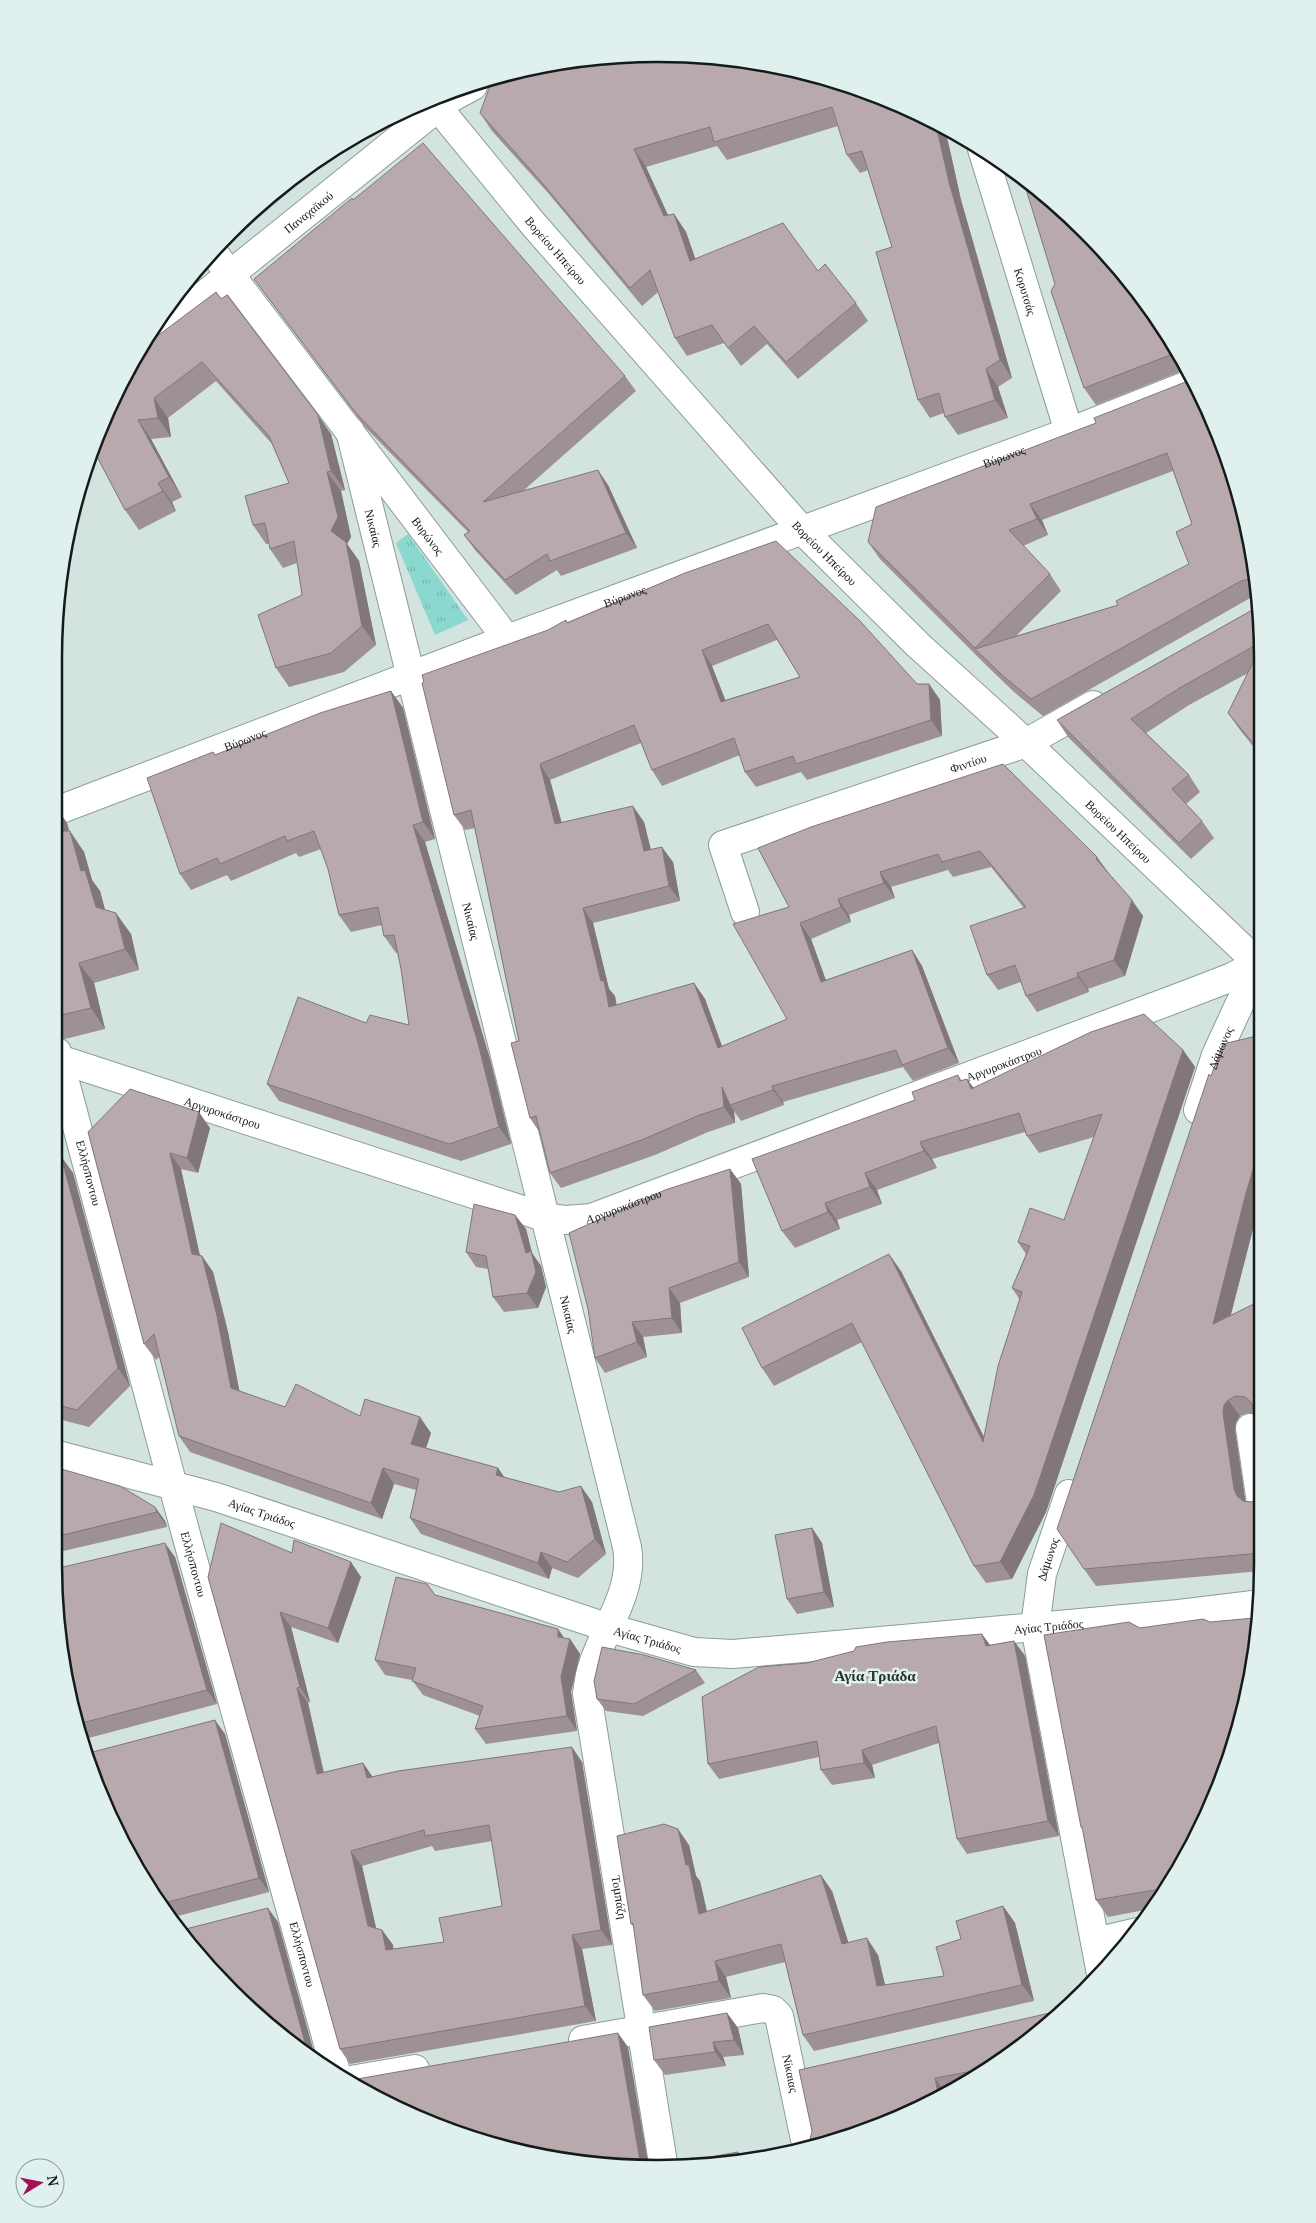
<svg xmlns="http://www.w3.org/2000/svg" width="1316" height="2223" viewBox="0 0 1316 2223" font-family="'PT Serif',serif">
  <defs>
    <pattern id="grass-tufts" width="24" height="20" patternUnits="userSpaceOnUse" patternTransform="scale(1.25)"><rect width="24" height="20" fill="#8ad8cf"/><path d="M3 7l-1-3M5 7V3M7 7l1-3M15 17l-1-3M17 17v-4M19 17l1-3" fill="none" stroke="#76b9b1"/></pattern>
  </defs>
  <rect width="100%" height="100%" fill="#d2e3e0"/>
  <path fill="url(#grass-tufts)" d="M 408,534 L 468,620 L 435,635 L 396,543 Z"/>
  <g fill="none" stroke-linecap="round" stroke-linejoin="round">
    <g stroke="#8c9c9a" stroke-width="30">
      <g id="street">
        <path id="s1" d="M 982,149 L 1069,432"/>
        <path id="s2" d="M 213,252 L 507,639"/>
        <path id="s3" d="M 146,342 L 447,100 L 473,86"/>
        <path id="s4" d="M 350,431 L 627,1547 C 635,1592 602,1630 591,1671 C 589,1678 588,1686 587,1694 L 664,2169"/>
        <path id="s5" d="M 56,811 L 507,639 L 1069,432 L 1193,383"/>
        <path id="s6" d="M 745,912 L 723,845 L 1026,743 L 1093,705"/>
        <path id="s7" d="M 57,1052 L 187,1538 L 337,2076"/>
        <path id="s8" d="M 59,1059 L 544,1217 L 566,1220 L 591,1218 L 1188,994 L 1232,977 L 1261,962"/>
        <path d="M 1250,1428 L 1261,1503"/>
        <path d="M 1035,1627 L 1101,1974"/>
        <path d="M 1095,1942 L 1137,1932"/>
        <path id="s9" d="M 583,2040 L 763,2008 L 773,2010 L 779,2016 L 807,2149"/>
        <path d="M 345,2081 L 415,2069"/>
      </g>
    </g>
    <g stroke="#8c9c9a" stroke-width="30">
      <g id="secondary">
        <path id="s10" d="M 431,99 L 534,225 L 801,529 L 918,645 L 1026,743 L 1261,966"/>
        <path id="s11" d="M 1198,1110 L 1216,1055 L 1258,964"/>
        <path id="s12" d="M 58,1455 L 216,1497 L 609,1628 L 694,1652 L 733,1654 L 803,1648 L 1179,1614 L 1261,1604"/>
        <path id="s13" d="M 1035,1627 L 1042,1574 L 1069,1494"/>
      </g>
    </g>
    <use href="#street" stroke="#fff" stroke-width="28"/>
    <use href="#secondary" stroke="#fff" stroke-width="28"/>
  </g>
  <path fill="#9e9194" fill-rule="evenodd" d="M 776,65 L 949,146 L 961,200 L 1012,378 L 998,387 L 1008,418 L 958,435 L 945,417 L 944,413 L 930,418 L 918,400 L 892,247 L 868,170 L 860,173 L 847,155 L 838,126 L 727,160 L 717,146 L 646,167 L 668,215 L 674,214 L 686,232 L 695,258 L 818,271 L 856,303 L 868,321 L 798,379 L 767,344 L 741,366 L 724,343 L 687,356 L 675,338 L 658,292 L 642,306 L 549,194 L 492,131 L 480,113 Z
    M 355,138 L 256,219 L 251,214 L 322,156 Z
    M 353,200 L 625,376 L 636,391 L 523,491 L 608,485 L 637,548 L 561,576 L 557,570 L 516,595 L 475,550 L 464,535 L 468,532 L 365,427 L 265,294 L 254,279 Z
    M 1085,231 L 1181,356 L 1187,369 L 1096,405 L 1084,388 L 1055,284 Z
    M 216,292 L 331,434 L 345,490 L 341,491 L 351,537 L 347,544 L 359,561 L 376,645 L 344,672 L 289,687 L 276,668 L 302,595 L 297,563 L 283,568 L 270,549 L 269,544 L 266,544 L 253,525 L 289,483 L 272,444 L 216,381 L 168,418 L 171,437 L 151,439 L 182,497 L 172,502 L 176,511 L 139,530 L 125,510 L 93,449 Z
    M 1188,381 L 1230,464 L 1257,596 L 1252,597 L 1043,716 L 1014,692 L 986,665 L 880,559 L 868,542 L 1096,423 ZM 1173,471 L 1192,524 L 1189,564 L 1118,605 L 1016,636 L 1061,591 L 1050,574 L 1023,546 L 1048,535 L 1042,520 Z
    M 685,573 L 917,684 L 929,684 L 940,700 L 942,736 L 807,780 L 801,772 L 756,787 L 745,772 L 740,755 L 662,786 L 652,770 L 641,743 L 550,780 L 562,823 L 644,822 L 651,850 L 673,862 L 680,901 L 593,923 L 609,989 L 615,996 L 616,1005 L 694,983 L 705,999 L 722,1046 L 787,1019 L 789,907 L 1003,764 L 1108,872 L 1143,916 L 1125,976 L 1088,989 L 1089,992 L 1037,1012 L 1026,996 L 1021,982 L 998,990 L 987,975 L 1024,908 L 991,867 L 953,877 L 948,870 L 891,887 L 895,898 L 849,915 L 851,922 L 811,939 L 826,980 L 912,950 L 922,966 L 959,1063 L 913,1081 L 903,1067 L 783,1102 L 784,1105 L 741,1121 L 734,1111 L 735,1123 L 708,1132 L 655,1155 L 561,1188 L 550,1173 L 540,1133 L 530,1118 L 519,1041 L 475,828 L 465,830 L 454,815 L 424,682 ZM 777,640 L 800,677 L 725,700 L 712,666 Z
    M 1254,609 L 1261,619 L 1261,756 L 1240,730 L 1228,713 L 1248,673 L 1189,705 L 1146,733 L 1189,775 L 1200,792 L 1186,804 L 1202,821 L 1214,838 L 1191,859 L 1068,737 L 1057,720 Z
    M 391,691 L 403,708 L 435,839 L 425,842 L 490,1059 L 511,1144 L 461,1161 L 279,1101 L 267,1084 L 366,1023 L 409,1025 L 401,969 L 398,953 L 396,953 L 384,936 L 382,925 L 351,932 L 339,915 L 328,869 L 321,849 L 299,857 L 296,853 L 231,881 L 227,875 L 191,890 L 180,874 L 213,752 L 216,755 Z
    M 56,807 L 67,823 L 69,831 L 84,852 L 92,880 L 100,891 L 105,910 L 131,934 L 139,970 L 94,983 L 105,1029 L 65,1039 L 57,1037 Z
    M 1261,1035 L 1261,1198 L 1231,1315 L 1256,1303 L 1261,1309 L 1261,1457 L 1255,1414 L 1247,1413 L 1240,1416 L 1236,1422 L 1235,1430 L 1245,1501 L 1251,1502 L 1259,1499 L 1261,1496 L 1261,1571 L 1096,1586 L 1084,1569 L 1211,1076 Z
    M 1183,1050 L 1195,1067 L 1046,1512 L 1012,1579 L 986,1583 L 974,1566 L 862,1342 L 774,1386 L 762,1368 L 901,1271 L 984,1437 L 1020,1300 L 1012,1288 L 1026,1254 L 1018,1242 L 1064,1220 L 1094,1137 L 1039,1153 L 1027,1136 L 1025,1132 L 932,1159 L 937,1168 L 877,1190 L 882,1204 L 837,1220 L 840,1229 L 795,1248 L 782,1231 L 915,1100 L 958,1075 L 962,1081 L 974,1088 Z
    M 210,1128 L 198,1173 L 181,1169 L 200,1256 L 202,1256 L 213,1272 L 228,1332 L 239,1391 L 285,1407 L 360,1416 L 431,1433 L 426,1448 L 498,1468 L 504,1477 L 592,1502 L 606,1554 L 578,1578 L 552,1568 L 549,1579 L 421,1534 L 410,1518 L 416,1490 L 394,1484 L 382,1519 L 190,1452 L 179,1436 L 160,1356 L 156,1360 L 144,1344 L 88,1132 Z
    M 57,1148 L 60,1157 L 73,1173 L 130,1386 L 89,1427 L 58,1419 Z
    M 730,1169 L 741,1184 L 749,1277 L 680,1303 L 682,1333 L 643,1337 L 647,1357 L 605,1373 L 595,1358 Z
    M 515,1215 L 526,1229 L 532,1253 L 541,1266 L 546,1287 L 538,1308 L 504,1312 L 493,1297 L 488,1269 L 476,1267 L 466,1252 Z
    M 58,1468 L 155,1507 L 165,1521 L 167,1527 L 59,1552 Z
    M 812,1528 L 822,1543 L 834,1607 L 797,1614 L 787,1599 Z
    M 292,1553 L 361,1577 L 338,1643 L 291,1627 L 310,1702 L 308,1703 L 324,1772 L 363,1763 L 373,1777 L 582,1762 L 612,1945 L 582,1949 L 596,2021 L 350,2064 L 340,2049 L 208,1577 ZM 492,1841 L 502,1906 L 444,1942 L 393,1949 L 393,1945 L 382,1930 L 376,1928 L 362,1866 L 432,1846 L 435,1851 Z
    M 175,1557 L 217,1704 L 81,1740 L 59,1644 Z
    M 435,1595 L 558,1629 L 564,1638 L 570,1639 L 580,1654 L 571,1692 L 577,1731 L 486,1744 L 475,1729 L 480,1716 L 423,1695 L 412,1680 L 385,1675 L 375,1660 Z
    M 1210,1622 L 1230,1760 L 1161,1900 L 1155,1908 L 1108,1917 L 1096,1900 L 1083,1831 L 1081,1827 L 1140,1628 Z
    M 1014,1641 L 1025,1656 L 1059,1836 L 967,1854 L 957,1839 L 939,1743 L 872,1765 L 875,1778 L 832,1785 L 821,1770 L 819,1757 L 719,1779 L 708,1764 L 807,1663 L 990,1645 Z
    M 696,1670 L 705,1683 L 643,1716 L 606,1711 L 597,1699 Z
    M 225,1734 L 269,1892 L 174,1917 L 170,1919 L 116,1833 Z
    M 689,1845 L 696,1876 L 700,1881 L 707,1912 L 832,1891 L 848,1942 L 878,1955 L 885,1985 L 944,1976 L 961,1939 L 1003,1906 L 1015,1923 L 1034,2001 L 814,2051 L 803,2035 L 785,1962 L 726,1977 L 731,1998 L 655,2011 L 643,1995 L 634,1927 L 631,1924 Z
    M 1063,2010 L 1026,2044 L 960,2088 L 953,2091 L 945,2093 L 809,2143 Z
    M 727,2013 L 738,2028 L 744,2055 L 723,2057 L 726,2066 L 665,2075 L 654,2060 Z"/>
  <path fill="#817678" d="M 936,125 L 945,129 L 949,146 L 961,200 L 1012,378 L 1000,360 L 949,182 Z
    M 634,149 L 646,167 L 676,233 L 664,216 Z
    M 674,214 L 686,232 L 702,278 L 690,261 Z
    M 986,369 L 998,387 L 1008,418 L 995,400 Z
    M 154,398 L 168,418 L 171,437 L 158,418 Z
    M 318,415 L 331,434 L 345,490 L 331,471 Z
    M 138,420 L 151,439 L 182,497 L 169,477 Z
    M 598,470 L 608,485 L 637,548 L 626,533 Z
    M 327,472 L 341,491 L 351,537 L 347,544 L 359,561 L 376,645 L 362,626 L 331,531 Z
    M 158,483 L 172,502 L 176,511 L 163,491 Z
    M 1030,504 L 1042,520 L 1048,535 L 1037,519 Z
    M 702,650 L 712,666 L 732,717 L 721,702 Z
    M 929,684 L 940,700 L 942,736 L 931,720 Z
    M 391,691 L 403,708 L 435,839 L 423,822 Z
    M 540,764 L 550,780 L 566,840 L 555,824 Z
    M 633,806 L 644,822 L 655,867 L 644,851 Z
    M 56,807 L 67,823 L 75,852 L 61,831 L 56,814 Z
    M 413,825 L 425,842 L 490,1059 L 511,1144 L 499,1127 Z
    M 70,831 L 84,852 L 92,880 L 100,891 L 110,928 L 96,907 L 81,871 Z
    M 662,847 L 673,862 L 680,901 L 669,886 Z
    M 1097,857 L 1108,872 L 1096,859 Z
    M 880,872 L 891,887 L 895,898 L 884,883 Z
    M 838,899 L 849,915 L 851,922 L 841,907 Z
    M 1132,900 L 1143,916 L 1125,976 L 1114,960 Z
    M 583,908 L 593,923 L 609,989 L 615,996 L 620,1023 L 609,1007 L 601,981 Z
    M 116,913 L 131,934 L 139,970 L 125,949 Z
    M 800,923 L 811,939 L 832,998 L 821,982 Z
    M 912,950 L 922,966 L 959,1063 L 948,1048 Z
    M 79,963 L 94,983 L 105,1029 L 91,1008 Z
    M 1077,973 L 1088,989 L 1089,992 L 1078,977 Z
    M 694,983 L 705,999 L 728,1063 L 718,1048 Z
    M 1183,1050 L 1195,1067 L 1046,1512 L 1012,1579 L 1000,1562 Z
    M 967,1079 L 980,1096 L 971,1089 Z
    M 772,1086 L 783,1102 L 784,1105 L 773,1090 Z
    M 722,1087 L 730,1105 L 734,1111 L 735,1123 L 724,1107 Z
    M 199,1112 L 210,1128 L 198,1173 L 187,1158 Z
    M 920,1142 L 932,1159 L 937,1168 L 924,1151 Z
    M 1261,1143 L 1261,1198 L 1224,1340 L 1213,1324 L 1246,1193 Z
    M 57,1148 L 66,1180 L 57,1167 Z
    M 170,1153 L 181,1169 L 203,1270 L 192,1254 Z
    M 61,1156 L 73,1173 L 130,1386 L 118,1368 Z
    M 730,1169 L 741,1184 L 749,1277 L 739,1262 Z
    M 865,1173 L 877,1190 L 882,1204 L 870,1187 Z
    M 825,1203 L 837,1220 L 840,1229 L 828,1212 Z
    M 515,1215 L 526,1229 L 532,1253 L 541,1266 L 546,1287 L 538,1308 L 527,1293 L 526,1253 Z
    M 889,1254 L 901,1271 L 995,1459 L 983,1442 Z
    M 202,1256 L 213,1272 L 228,1332 L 242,1404 L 231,1388 Z
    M 669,1288 L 680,1303 L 682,1333 L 672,1318 Z
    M 632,1322 L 643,1337 L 647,1357 L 637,1342 Z
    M 1228,1400 L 1240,1416 L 1236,1422 L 1235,1430 L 1246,1505 L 1237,1496 L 1234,1489 L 1223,1413 L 1224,1405 Z
    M 420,1417 L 431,1433 L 422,1460 L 411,1444 Z
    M 383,1468 L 394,1484 L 382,1519 L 371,1503 Z
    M 498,1468 L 509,1484 L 496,1475 Z
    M 581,1486 L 592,1502 L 606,1554 L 595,1539 Z
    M 155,1507 L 165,1521 L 167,1527 L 157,1512 Z
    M 812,1528 L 822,1543 L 834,1607 L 824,1592 Z
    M 165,1543 L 175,1557 L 217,1704 L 207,1690 Z
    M 541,1552 L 552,1568 L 549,1579 L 538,1563 Z
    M 351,1562 L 361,1577 L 338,1643 L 328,1628 Z
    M 280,1612 L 291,1627 L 310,1702 L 300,1687 Z
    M 1254,1618 L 1258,1622 L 1256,1629 Z
    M 558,1629 L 568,1644 L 570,1639 L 580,1654 L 571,1692 L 577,1731 L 567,1716 L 561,1677 Z
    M 982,1634 L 993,1649 L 986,1646 Z
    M 1014,1641 L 1025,1656 L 1059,1836 L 1048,1821 Z
    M 297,1688 L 308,1703 L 327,1789 L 317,1774 Z
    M 215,1720 L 225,1734 L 269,1892 L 259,1878 Z
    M 572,1747 L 582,1762 L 612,1945 L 601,1930 Z
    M 862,1750 L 872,1765 L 875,1778 L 864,1763 Z
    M 363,1763 L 373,1778 L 367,1778 Z
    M 678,1829 L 689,1845 L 696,1876 L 700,1881 L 711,1930 L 699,1914 L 686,1865 Z
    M 351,1851 L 362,1866 L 379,1941 L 368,1926 Z
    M 821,1875 L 832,1891 L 854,1960 L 842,1944 Z
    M 1003,1906 L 1015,1923 L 1034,2001 L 1022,1985 Z
    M 268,1908 L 278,1922 L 317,2063 L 309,2057 Z
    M 382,1930 L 393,1945 L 396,1965 L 386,1950 Z
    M 572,1935 L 582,1949 L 596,2021 L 585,2006 Z
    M 867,1938 L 878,1955 L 889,2002 L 877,1986 Z
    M 715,1961 L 726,1977 L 731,1998 L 719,1981 Z
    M 727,2013 L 738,2028 L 744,2055 L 734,2040 Z
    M 618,2033 L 628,2047 L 649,2168 L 641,2167 Z
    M 713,2042 L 723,2057 L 726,2066 L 715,2052 Z
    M 935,2078 L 945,2093 L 946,2095 L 939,2098 Z
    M 738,2152 L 744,2161 L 740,2161 Z"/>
  <path fill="#b8a9ac" stroke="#817678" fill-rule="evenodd" d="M 658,54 L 776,65 L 889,100 L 936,125 L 949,182 L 1000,360 L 986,369 L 995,400 L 945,417 L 939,393 L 918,400 L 876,252 L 892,247 L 862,151 L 847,155 L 832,107 L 714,142 L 710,127 L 634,149 L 664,216 L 674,214 L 690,261 L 783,223 L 818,271 L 825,264 L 856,303 L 786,362 L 754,326 L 728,348 L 712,325 L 675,338 L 650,270 L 630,288 L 537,177 L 480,113 L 491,83 L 573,62 Z
    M 423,143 L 625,376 L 483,502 L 598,470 L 626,533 L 550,561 L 547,554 L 505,580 L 464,535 L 470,531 L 355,412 L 254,279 L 352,198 L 353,200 Z
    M 1023,179 L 1085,231 L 1178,352 L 1084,388 L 1051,291 L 1055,284 Z
    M 216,292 L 221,299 L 227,295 L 318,415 L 331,471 L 327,472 L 338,517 L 331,531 L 346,542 L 362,626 L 331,653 L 276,668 L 258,615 L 302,595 L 294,541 L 270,549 L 265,523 L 253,525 L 245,496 L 289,483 L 269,436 L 202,362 L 154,398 L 158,418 L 138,420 L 169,477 L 158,483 L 163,491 L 125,510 L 93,449 L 144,346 Z
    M 1191,378 L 1230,464 L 1253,580 L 1249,579 L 1241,581 L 1031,699 L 1002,675 L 975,649 L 1118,605 L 1116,601 L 1189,564 L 1176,532 L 1192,524 L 1167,453 L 1030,504 L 1037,519 L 1009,530 L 1050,574 L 975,648 L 868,542 L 876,507 L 1096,423 L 1094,418 L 1188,381 Z
    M 776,541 L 860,621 L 917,684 L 929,684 L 931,720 L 796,764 L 793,756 L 745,772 L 734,738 L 652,770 L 634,725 L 540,764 L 555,824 L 633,806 L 644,851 L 662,847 L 669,886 L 583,908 L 601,981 L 604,981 L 609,1007 L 694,983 L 718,1048 L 787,1019 L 733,924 L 789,907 L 758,848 L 811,827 L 1003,764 L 1097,857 L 1096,859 L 1132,900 L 1114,960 L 1077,973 L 1078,977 L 1026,996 L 1015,965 L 987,975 L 970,926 L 1026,907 L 980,851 L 942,862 L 938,854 L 880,872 L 884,883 L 838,899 L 841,907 L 800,923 L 821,982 L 912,950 L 948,1048 L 902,1065 L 896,1050 L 772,1086 L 773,1090 L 730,1105 L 722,1087 L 724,1107 L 697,1116 L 644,1139 L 550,1173 L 536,1116 L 530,1118 L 511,1043 L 519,1041 L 471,810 L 454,815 L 422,683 L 424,682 L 422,675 L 548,630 L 566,620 L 567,623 L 685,573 ZM 768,624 L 800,677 L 721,702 L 702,650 Z
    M 1254,609 L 1261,620 L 1261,642 L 1178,689 L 1131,719 L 1189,775 L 1172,789 L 1202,821 L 1179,843 L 1057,720 Z
    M 1261,646 L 1261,735 L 1253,743 L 1228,713 Z
    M 391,691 L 423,822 L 413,825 L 478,1043 L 499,1127 L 449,1144 L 267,1084 L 298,997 L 366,1023 L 370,1015 L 409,1025 L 401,969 L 394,935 L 384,936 L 378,907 L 339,915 L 328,869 L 314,831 L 287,841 L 285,836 L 220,864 L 217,858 L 180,874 L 147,778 L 213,752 L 215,755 L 320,713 Z
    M 56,814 L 61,831 L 70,831 L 81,871 L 85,870 L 96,907 L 116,913 L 125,949 L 79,963 L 91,1008 L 57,1016 Z
    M 1144,1014 L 1183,1050 L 1034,1495 L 1000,1562 L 974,1566 L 852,1323 L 762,1368 L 742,1328 L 889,1254 L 983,1442 L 998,1366 L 1022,1292 L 1012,1288 L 1030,1246 L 1018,1242 L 1030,1208 L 1064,1220 L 1102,1114 L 1027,1136 L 1019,1113 L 920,1142 L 924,1151 L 865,1173 L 870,1187 L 825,1203 L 828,1212 L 782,1231 L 752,1159 L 915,1100 L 912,1092 L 958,1075 L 960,1081 L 967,1079 L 971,1089 L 1091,1032 Z
    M 1261,1035 L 1261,1143 L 1246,1193 L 1213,1324 L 1256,1303 L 1261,1313 L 1261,1457 L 1254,1409 L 1251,1402 L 1245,1397 L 1236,1396 L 1228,1400 L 1224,1405 L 1223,1413 L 1234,1489 L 1237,1496 L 1243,1501 L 1251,1502 L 1259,1499 L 1261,1496 L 1261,1553 L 1084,1569 L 1057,1529 L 1209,1074 L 1211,1076 L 1223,1044 Z
    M 130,1089 L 199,1112 L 187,1158 L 170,1153 L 192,1254 L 202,1256 L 217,1316 L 231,1388 L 285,1407 L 296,1384 L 360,1416 L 365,1399 L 420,1417 L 411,1444 L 498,1468 L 496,1475 L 559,1492 L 581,1486 L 595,1539 L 567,1562 L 541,1552 L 538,1563 L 410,1518 L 419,1479 L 383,1468 L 371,1503 L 179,1436 L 154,1334 L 144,1344 L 88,1132 Z
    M 61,1156 L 118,1368 L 77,1410 L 58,1405 L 57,1160 Z
    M 730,1169 L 739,1262 L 669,1288 L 672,1318 L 632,1322 L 637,1342 L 595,1358 L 588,1309 L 569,1233 L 665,1190 Z
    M 474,1204 L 515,1215 L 526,1253 L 531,1251 L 536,1272 L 527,1293 L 493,1297 L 486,1256 L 466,1252 Z
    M 58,1468 L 120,1486 L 155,1507 L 157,1512 L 59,1536 Z
    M 221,1523 L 292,1553 L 294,1540 L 351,1562 L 328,1628 L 280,1612 L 300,1687 L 297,1688 L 317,1774 L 363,1763 L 367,1778 L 398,1771 L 572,1747 L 601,1930 L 572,1935 L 585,2006 L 340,2049 L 208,1577 ZM 489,1825 L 502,1906 L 439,1918 L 444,1942 L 386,1950 L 382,1930 L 368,1926 L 351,1851 L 424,1830 L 425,1836 Z
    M 812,1528 L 824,1592 L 787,1599 L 775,1535 Z
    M 165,1543 L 207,1690 L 78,1724 L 59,1644 L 59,1568 Z
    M 396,1577 L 427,1584 L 435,1595 L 558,1629 L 558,1637 L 570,1639 L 561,1677 L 567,1716 L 475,1729 L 483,1706 L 412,1681 L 416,1668 L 375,1660 Z
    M 1254,1618 L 1256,1629 L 1230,1760 L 1167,1888 L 1096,1900 L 1082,1827 L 1081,1827 L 1044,1635 L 1129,1622 L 1140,1628 L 1203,1619 L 1210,1622 Z
    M 982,1634 L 986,1646 L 1014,1641 L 1048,1821 L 957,1839 L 936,1726 L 862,1750 L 864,1763 L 821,1770 L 817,1741 L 708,1764 L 702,1697 L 759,1667 L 807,1663 L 854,1651 L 856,1647 L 887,1642 Z
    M 602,1647 L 644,1655 L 696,1670 L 634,1704 L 597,1699 L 594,1681 Z
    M 215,1720 L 259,1878 L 164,1903 L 161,1904 L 116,1833 L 86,1759 L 85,1754 Z
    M 664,1824 L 678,1829 L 686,1865 L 689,1865 L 699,1914 L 821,1875 L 842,1944 L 867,1938 L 877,1986 L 944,1976 L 936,1947 L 961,1939 L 956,1921 L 1003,1906 L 1022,1985 L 803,2035 L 781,1944 L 715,1961 L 719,1981 L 643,1995 L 633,1923 L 631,1924 L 617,1836 Z
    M 268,1908 L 309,2057 L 231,1992 L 178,1931 Z
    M 1063,2010 L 1026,2044 L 990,2068 L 935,2078 L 939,2098 L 852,2137 L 811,2148 L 809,2143 L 812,2131 L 799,2070 Z
    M 727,2013 L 734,2040 L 713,2042 L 715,2052 L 654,2060 L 649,2027 Z
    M 618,2033 L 641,2167 L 501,2149 L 391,2107 L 346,2081 Z
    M 738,2152 L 740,2161 L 658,2169 L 665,2165 Z"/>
  <g text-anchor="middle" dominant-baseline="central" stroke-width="5" stroke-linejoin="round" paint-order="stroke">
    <g font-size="12" fill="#151b1a" stroke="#dff0ee">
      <text stroke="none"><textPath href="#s3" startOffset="208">Παναχαϊκού</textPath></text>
      <text stroke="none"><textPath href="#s10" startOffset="196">Βορείου Ηπείρου</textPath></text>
      <text stroke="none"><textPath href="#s1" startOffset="149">Κορυτσάς</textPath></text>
      <text stroke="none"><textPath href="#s5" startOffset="1012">Βύρωνος</textPath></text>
      <text stroke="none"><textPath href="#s4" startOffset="100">Νικαίας</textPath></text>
      <text stroke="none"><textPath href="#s2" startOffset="356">Βυρώνος</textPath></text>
      <text stroke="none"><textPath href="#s10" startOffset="601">Βορείου Ηπείρου</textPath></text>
      <text stroke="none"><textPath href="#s5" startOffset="608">Βύρωνος</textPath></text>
      <text stroke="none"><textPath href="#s5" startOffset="202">Βύρωνος</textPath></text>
      <text stroke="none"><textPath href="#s6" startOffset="329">Φιντίου</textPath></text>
      <text stroke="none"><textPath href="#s10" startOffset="1006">Βορείου Ηπείρου</textPath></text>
      <text stroke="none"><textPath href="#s4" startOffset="505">Νικαίας</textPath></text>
      <text stroke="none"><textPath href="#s11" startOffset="66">Δάμωνος</textPath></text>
      <text stroke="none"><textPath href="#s8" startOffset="998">Αργυροκάστρου</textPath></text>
      <text stroke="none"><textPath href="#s8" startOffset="172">Αργυροκάστρου</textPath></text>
      <text stroke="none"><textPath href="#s7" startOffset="125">Ελλήσποντου</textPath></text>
      <text stroke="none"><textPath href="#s8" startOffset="592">Αργυροκάστρου</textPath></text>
      <text stroke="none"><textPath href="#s4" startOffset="910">Νικαίας</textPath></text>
      <text stroke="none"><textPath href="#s12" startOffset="212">Αγίας Τριάδος</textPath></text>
      <text stroke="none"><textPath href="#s13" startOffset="69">Δάμωνος</textPath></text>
      <text stroke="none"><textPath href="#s7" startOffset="530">Ελλήσποντου</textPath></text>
      <text stroke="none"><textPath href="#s12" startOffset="1022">Αγίας Τριάδος</textPath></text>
      <text stroke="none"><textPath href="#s12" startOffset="618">Αγίας Τριάδος</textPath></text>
      <text stroke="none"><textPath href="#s4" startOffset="1510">Τομπάζη</textPath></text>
      <text stroke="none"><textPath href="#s7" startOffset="935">Ελλήσποντου</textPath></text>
      <text stroke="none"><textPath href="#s9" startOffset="260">Νίκαιας</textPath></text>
    </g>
    <g font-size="15" font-weight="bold" fill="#263331" stroke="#dff0ee">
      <text x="875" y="1675">Αγία Τριάδα</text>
    </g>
  </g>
  <path d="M0 0H1316V2223H0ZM658 62H658A596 596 0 0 1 1254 658V1564A596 596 0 0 1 658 2160H658A596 596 0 0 1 62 1564V658A596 596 0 0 1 658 62Z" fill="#dff0ee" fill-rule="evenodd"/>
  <path fill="none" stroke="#151b1a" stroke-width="2.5" d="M658 62H658A596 596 0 0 1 1254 658V1564A596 596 0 0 1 658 2160H658A596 596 0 0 1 62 1564V658A596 596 0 0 1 658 62Z"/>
  <g transform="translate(40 2183) rotate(80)"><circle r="24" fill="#dff0ee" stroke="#8e9b99"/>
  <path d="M0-4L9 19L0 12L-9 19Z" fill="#a31152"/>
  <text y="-8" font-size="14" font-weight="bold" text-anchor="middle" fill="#151b1a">N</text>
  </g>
</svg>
